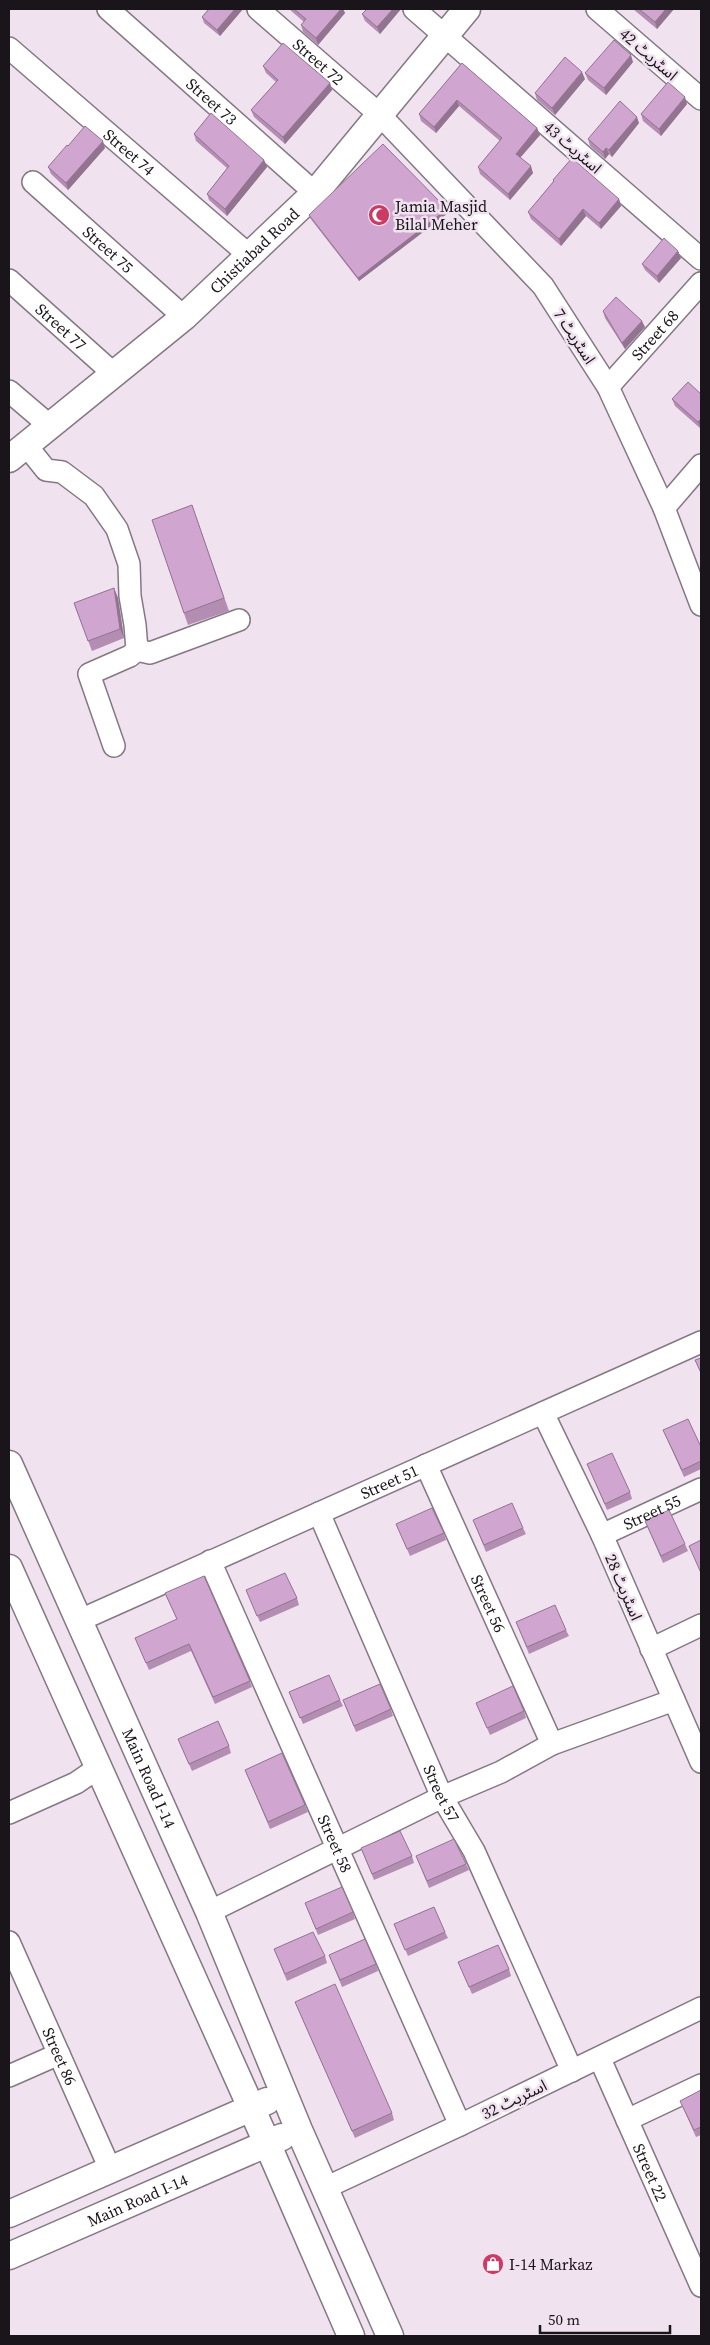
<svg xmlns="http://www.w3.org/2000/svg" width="710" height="2345" viewBox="0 0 710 2345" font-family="'Source Serif 4','Noto Sans Arabic',serif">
  <rect width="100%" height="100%" fill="#f0e2ef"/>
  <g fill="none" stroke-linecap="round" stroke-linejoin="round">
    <g stroke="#847884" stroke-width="24">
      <g id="minor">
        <path id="s1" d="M 108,9 L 315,193"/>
        <path id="s2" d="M 258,9 L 379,114 L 543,286 L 608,387 L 664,508 L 701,605"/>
        <path d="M 414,9 L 701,259"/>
        <path d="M 597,9 L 701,99"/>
        <path id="s3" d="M 9,48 L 250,256"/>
        <path id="s4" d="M 33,182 L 184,317"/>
        <path id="s5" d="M 9,280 L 114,374"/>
        <path id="s6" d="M 608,387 L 701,283"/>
        <path d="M 9,391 L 50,426"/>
        <path d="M 26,445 L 46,470 L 62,472 L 94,496 L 117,529 L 129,564 L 130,596 L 135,625 L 137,650 L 130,656 L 89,674 L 114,746"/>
        <path d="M 664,508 L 701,465"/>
        <path d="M 137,650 L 150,653 L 239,620"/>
        <path d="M 543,1413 L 602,1535 L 701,1762"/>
        <path id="s7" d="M 426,1465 L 552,1744"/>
        <path id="s8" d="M 319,1513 L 442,1797 L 474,1851 L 572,2071"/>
        <path id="s9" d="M 602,1535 L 701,1489"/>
        <path id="s10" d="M 210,1561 L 460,2125"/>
        <path id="s11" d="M 78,1621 L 701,1342"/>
        <path d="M 651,1649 L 701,1625"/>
        <path d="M 9,1813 L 76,1783 L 98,1768"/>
        <path d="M 209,1912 L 442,1797 L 501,1772 L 552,1744 L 674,1700"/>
        <path id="s12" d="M 9,1942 L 111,2171"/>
        <path id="s13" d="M 600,2059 L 701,2286"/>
        <path d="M 9,2076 L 59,2054"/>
        <path d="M 627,2120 L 701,2085"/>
        <path d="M 325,2188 L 460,2125 L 701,2008"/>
      </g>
    </g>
    <g stroke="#847884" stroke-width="29">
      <g id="major">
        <path id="s14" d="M 9,459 L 184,317 L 315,193 L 467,9"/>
        <path id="s15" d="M 9,1464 L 209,1912 L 299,2130 L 390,2336"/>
        <path d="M 9,1568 L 267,2143 L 351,2336"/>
        <path d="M 9,2214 L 267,2101"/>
        <path id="s16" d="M 9,2256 L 282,2137"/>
      </g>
    </g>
    <use href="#minor" stroke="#fff" stroke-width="21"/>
    <use href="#major" stroke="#fff" stroke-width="26"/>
  </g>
  <path fill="#b38eb2" d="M 209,9 L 243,9 L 220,36 L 204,23 L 202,17 Z
    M 289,9 L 343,9 L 345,13 L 318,45 L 303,32 L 301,25 L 304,22 Z
    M 367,9 L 401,9 L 380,34 L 365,21 L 362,14 Z
    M 633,9 L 674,9 L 657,29 Z
    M 633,62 L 606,95 L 588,80 L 585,73 Z
    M 462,63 L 537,128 L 540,135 L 520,158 L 533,173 L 510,200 L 480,174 L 478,167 L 500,141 L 459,106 L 436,133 L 421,121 L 419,114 Z
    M 263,66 L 330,83 L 332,90 L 285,144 L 254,117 L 251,110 L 276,82 L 266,73 Z
    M 585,79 L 555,115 L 537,100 L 535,93 Z
    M 687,104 L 661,136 L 643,121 L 641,114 Z
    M 639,123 L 612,157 L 609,154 L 605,159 L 590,146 L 588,139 Z
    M 194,134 L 264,160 L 267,167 L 227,216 L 209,200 L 207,194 L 227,168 L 196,141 Z
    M 68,146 L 105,148 L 68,190 L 51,174 L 48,167 Z
    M 553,180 L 619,199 L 621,206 L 601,229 L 586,216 L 561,246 L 531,219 L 528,212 L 553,182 Z
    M 448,213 L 359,281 L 310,218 L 309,215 Z
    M 678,251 L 681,258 L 659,283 L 645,270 L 642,264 Z
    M 603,311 L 645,327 L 625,349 L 605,318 Z
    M 688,382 L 701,429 L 675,406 L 672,399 Z
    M 192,505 L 229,611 L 188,625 L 152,520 Z
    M 114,588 L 118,598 L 124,638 L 92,651 L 74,603 Z
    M 663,1430 L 701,1447 L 701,1469 L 684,1477 Z
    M 587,1464 L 630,1492 L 632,1499 L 607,1510 Z
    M 473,1520 L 523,1528 L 526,1534 L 486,1552 Z
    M 645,1521 L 685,1544 L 688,1551 L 663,1563 Z
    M 396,1524 L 444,1533 L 446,1540 L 410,1556 Z
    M 246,1590 L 297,1598 L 299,1605 L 260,1622 Z
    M 165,1593 L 250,1681 L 252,1687 L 215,1704 L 191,1651 L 149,1670 L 135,1638 L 177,1620 Z
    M 516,1622 L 566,1630 L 569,1636 L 529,1654 Z
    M 289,1692 L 340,1700 L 343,1706 L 303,1724 Z
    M 343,1700 L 391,1709 L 393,1716 L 356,1732 Z
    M 476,1703 L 524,1711 L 526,1718 L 490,1735 Z
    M 178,1739 L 229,1746 L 231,1753 L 192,1771 Z
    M 245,1770 L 305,1805 L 308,1812 L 270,1829 Z
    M 361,1848 L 412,1856 L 414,1863 L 374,1880 Z
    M 416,1856 L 466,1864 L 469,1870 L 429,1888 Z
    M 305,1903 L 353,1912 L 355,1919 L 318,1935 Z
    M 394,1924 L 445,1932 L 448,1938 L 408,1956 Z
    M 274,1949 L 325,1956 L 327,1963 L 287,1981 Z
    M 329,1955 L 376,1964 L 378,1971 L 342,1987 Z
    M 458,1962 L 509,1969 L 511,1976 L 472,1994 Z
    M 295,2002 L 392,2113 L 394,2120 L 355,2138 Z
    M 701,2090 L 701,2135 L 696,2137 L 680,2101 Z"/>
  <path fill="#927491" d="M 235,9 L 243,9 L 220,36 L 217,30 Z
    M 341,9 L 343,9 L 345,13 L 318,45 L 316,38 Z
    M 393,9 L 401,9 L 380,34 L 377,27 Z
    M 666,9 L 674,9 L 657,29 L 655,22 Z
    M 631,55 L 633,62 L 606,95 L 604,88 Z
    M 582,72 L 585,79 L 555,115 L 552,108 Z
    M 330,83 L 332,90 L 285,144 L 283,137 Z
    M 685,97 L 687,104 L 661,136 L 659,129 Z
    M 457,100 L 459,106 L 436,133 L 434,127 Z
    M 637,117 L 639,123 L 612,157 L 609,150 Z
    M 537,128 L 540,135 L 518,160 L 516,154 Z
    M 103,141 L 105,148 L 68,190 L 66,183 Z
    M 606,148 L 609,154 L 605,159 L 603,152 Z
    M 264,160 L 267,167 L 227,216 L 225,209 Z
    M 531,166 L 533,173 L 510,200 L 508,194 Z
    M 619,199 L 621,206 L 601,229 L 599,223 Z
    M 447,209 L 448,213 L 359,281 L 358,278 Z
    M 583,209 L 586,216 L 561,246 L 559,239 Z
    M 678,251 L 681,258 L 659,283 L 657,276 Z
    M 642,321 L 645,327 L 625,349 L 622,343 Z
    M 701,419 L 701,429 L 698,422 Z
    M 114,588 L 118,598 L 124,638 L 120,629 Z"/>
  <path fill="#d0a5cf" stroke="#927491" d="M 209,9 L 235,9 L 217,30 L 202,17 Z
    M 294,9 L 341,9 L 316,38 L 301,25 L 306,19 Z
    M 367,9 L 393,9 L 377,27 L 362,14 Z
    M 639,9 L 666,9 L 655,22 Z
    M 614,40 L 631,55 L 604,88 L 585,73 Z
    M 283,43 L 330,83 L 283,137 L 251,110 L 278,80 L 263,66 Z
    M 565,57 L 582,72 L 552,108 L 535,93 Z
    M 462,63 L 537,128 L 516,154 L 531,166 L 508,194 L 478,167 L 502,138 L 457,100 L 434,127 L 419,114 Z
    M 668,82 L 685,97 L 659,129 L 641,114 Z
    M 620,101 L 637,117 L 609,150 L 606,148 L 603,152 L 588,139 Z
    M 211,113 L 264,160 L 225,209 L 207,194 L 229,166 L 194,134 Z
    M 85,126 L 103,141 L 66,183 L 48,167 L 67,145 L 68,146 Z
    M 383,144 L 447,209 L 358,278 L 309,215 Z
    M 572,158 L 619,199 L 599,223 L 583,209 L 559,239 L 528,212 L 554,181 L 553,180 Z
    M 664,238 L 678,251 L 657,276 L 642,264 Z
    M 616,297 L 642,321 L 622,343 L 603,311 Z
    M 688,382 L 701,394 L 701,419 L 698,422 L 672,399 Z
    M 192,505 L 224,598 L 184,613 L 152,520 Z
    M 114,588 L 120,629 L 88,641 L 74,603 Z
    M 701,1358 L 701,1373 L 695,1360 Z
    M 688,1419 L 701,1447 L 701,1461 L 682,1470 L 663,1430 Z
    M 612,1453 L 630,1492 L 605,1504 L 587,1464 Z
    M 512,1503 L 523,1528 L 484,1545 L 473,1520 Z
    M 432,1508 L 444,1533 L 407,1549 L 396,1524 Z
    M 669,1510 L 685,1544 L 661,1556 L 645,1521 Z
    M 701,1540 L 701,1573 L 689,1546 Z
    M 285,1573 L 297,1598 L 257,1616 L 246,1590 Z
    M 204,1576 L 250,1681 L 213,1697 L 189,1644 L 146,1663 L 135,1638 L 177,1619 L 165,1593 Z
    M 555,1605 L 566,1630 L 527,1647 L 516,1622 Z
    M 329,1675 L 340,1700 L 300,1718 L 289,1692 Z
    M 380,1684 L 391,1709 L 354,1726 L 343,1700 Z
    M 513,1686 L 524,1711 L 487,1728 L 476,1703 Z
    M 218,1721 L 229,1746 L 189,1764 L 178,1739 Z
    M 282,1753 L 305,1805 L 268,1822 L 245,1770 Z
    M 400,1831 L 412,1856 L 372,1874 L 361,1848 Z
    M 454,1839 L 466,1864 L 427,1881 L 416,1856 Z
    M 342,1887 L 353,1912 L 316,1929 L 305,1903 Z
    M 434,1907 L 445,1932 L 405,1950 L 394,1924 Z
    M 313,1932 L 325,1956 L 285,1974 L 274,1949 Z
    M 365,1939 L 376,1964 L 340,1980 L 329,1955 Z
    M 498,1945 L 509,1969 L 469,1987 L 458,1962 Z
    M 335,1984 L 392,2113 L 352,2131 L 295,2002 Z
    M 701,2090 L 701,2127 L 694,2130 L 680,2101 Z"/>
  <defs>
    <g id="mosque-disc" transform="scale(1.125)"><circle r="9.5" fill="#ca3c65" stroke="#f0e2ef"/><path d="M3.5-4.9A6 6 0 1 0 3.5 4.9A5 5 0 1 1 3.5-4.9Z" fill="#fff"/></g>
    <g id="shop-disc" transform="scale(1.125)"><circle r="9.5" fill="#ca3c65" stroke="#f0e2ef"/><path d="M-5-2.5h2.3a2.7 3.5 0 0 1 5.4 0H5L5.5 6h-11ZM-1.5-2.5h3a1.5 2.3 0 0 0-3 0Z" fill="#fff"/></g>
  </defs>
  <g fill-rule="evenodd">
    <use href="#mosque-disc" x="379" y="215"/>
    <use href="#shop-disc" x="493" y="2264"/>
  </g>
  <g text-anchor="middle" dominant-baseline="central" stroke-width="5" stroke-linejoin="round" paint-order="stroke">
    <g font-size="16" fill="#1a151a" stroke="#f0e2ef">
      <text transform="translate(649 54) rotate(41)">اسٹریٹ 42</text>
      <text stroke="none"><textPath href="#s2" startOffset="80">Street 72</textPath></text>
      <text stroke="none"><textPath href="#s1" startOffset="139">Street 73</textPath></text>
      <text transform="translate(573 147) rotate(41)">اسٹریٹ 43</text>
      <text stroke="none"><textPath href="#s3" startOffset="159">Street 74</textPath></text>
      <text stroke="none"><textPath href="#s4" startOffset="101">Street 75</textPath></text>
      <text stroke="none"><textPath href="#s14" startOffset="322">Chistiabad Road</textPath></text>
      <text stroke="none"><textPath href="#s5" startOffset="70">Street 77</textPath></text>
      <text stroke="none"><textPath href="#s6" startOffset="70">Street 68</textPath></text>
      <text transform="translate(575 336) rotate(57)">اسٹریٹ 7</text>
      <text stroke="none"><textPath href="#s11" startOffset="341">Street 51</textPath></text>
      <text stroke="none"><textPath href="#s9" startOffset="55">Street 55</textPath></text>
      <text transform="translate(624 1587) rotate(67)">اسٹریٹ 28</text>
      <text stroke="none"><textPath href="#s7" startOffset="152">Street 56</textPath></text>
      <text stroke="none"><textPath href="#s15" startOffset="344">Main Road I-14</textPath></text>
      <text stroke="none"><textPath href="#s8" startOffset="306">Street 57</textPath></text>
      <text stroke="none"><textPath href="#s10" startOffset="309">Street 58</textPath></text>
      <text stroke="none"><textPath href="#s12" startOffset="125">Street 86</textPath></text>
      <text transform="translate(514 2099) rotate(-26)">اسٹریٹ 32</text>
      <text stroke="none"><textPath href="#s13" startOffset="124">Street 22</textPath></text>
      <text stroke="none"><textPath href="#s16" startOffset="140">Main Road I-14</textPath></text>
    </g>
    <g font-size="16" fill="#1a151a" stroke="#f0e2ef" text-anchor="start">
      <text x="395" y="206">Jamia Masjid<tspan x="395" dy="18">Bilal Meher</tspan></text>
      <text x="509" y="2264">I-14 Markaz</text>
    </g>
  </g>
  <rect width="710" height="2345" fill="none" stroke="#1a151a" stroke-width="20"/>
  <path d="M540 2325v8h130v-8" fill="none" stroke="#1a151a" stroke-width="2.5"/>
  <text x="548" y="2325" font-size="15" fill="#1a151a" stroke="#f0e2ef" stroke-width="4" paint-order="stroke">50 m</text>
</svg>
